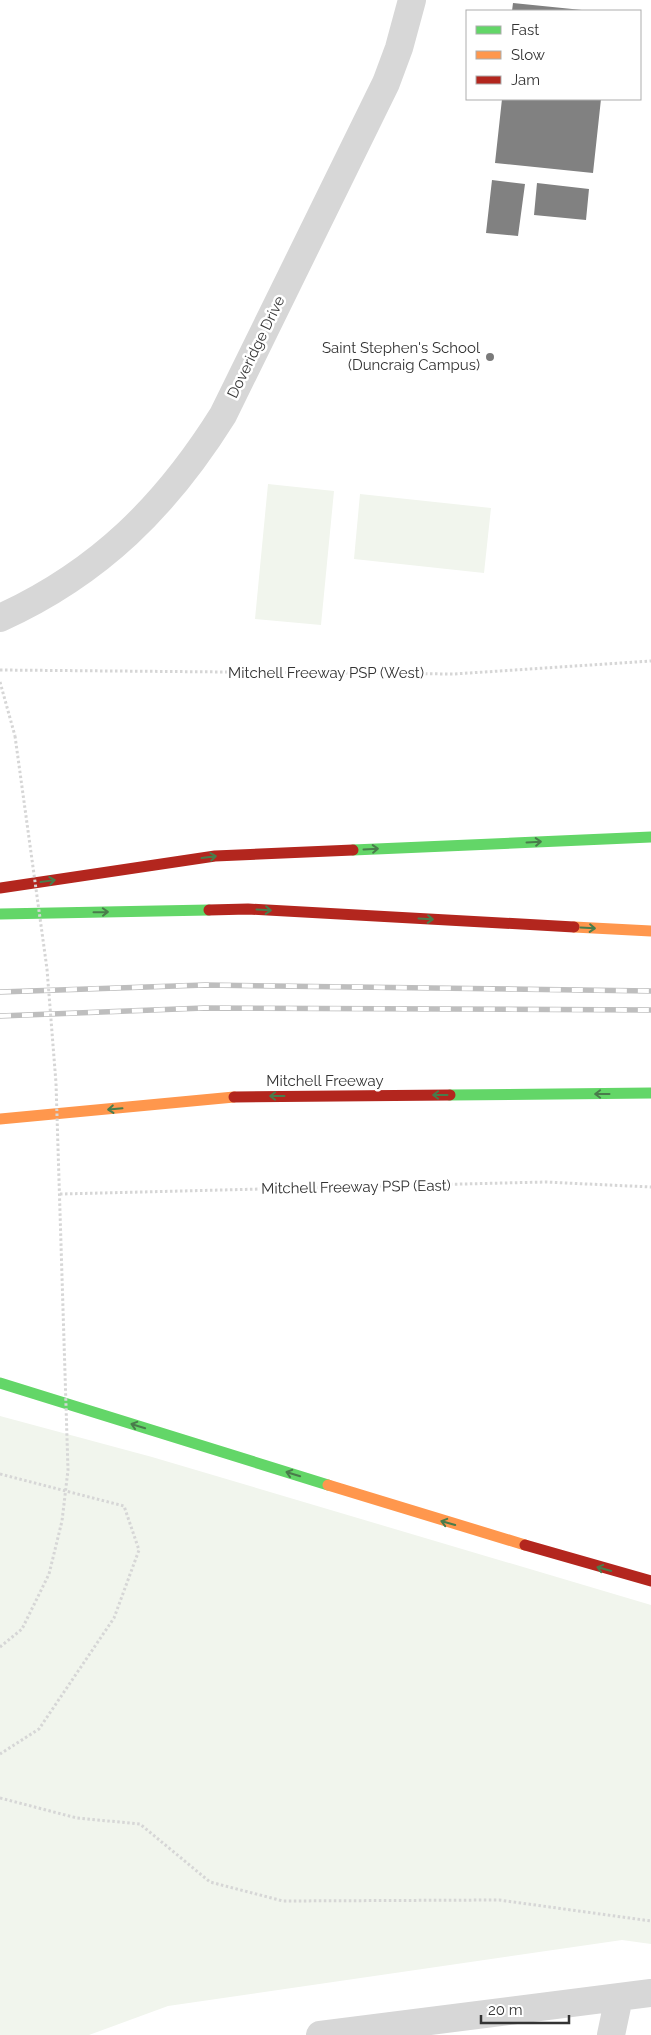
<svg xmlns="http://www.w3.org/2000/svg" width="651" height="2035" viewBox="0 0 651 2035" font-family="Raleway,sans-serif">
  <rect width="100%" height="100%" fill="#fff"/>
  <path fill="#f1f5ed" d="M 268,484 L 334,491 L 321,625 L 255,619 Z
    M 360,494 L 491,508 L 484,573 L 354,559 Z
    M 0,1416 L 152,1457 L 651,1605 L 651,1944 L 622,1940 L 168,2006 L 89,2035 L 0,2035 Z"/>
  <path fill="#818181" d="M 513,3 L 582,10 L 582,11 L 512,11 Z
    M 502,99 L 601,99 L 593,173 L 495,163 Z
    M 492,180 L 525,184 L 518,236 L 486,233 Z
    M 537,183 L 589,189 L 586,220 L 534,215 Z"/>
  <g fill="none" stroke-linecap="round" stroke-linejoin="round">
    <path stroke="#d6d6d6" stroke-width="3" stroke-dasharray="2.5 2.5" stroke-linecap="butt" d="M 0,670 L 454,674 L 651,661
      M 0,682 L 15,736
      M 60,1194 L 545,1182 L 651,1187
      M 0,1474 L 124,1506 L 139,1550 L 114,1618 L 39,1729 L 0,1754
      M 0,1647 L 22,1629
      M 0,1798 L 77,1818 L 140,1824 L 210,1882 L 283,1901 L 499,1900 L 651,1921"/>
    <path stroke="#d7d7d7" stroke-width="28" d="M 0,618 C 99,573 166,506 223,415 L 386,83 L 399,48 L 412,0
      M 320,2035 L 651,1993
      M 611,2035 L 619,1997"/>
    <path stroke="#63d668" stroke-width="11" d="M 353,850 L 651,837
      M 0,914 L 209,910
      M 450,1095 L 651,1093
      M 0,1383 L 328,1485"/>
    <path stroke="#ff974d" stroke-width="11" d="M 574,927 L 651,931
      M 0,1119 L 234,1097
      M 328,1485 L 525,1545"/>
    <path stroke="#b3261e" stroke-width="11" d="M 0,888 L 215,856 L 353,850
      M 209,910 L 248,909 L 574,927
      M 234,1097 L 450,1095
      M 525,1545 L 651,1581"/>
    <g stroke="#bebebe" stroke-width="5.5">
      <path id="rail" d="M 0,992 L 205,985 L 651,991
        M 0,1016 L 204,1008 L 651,1010"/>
    </g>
    <use href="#rail" stroke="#fff" stroke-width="4" stroke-dasharray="11" stroke-linecap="butt"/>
    <path stroke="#d6d6d6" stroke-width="3" stroke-dasharray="2.5 2.5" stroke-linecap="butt" d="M 15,736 L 47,969 L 56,1083 L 68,1470 L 62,1521 L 49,1574 L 22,1629"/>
  </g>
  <defs><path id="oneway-shaft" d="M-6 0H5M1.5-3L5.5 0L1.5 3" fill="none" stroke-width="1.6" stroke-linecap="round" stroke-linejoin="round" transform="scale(1.25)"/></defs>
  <g stroke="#497c4b">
    <use href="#oneway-shaft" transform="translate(534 842) rotate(-3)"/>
    <use href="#oneway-shaft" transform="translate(371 849) rotate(-3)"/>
    <use href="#oneway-shaft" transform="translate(209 857) rotate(-7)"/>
    <use href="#oneway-shaft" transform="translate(48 881) rotate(-8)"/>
    <use href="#oneway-shaft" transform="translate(264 910) rotate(3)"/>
    <use href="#oneway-shaft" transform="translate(101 912) rotate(-1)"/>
    <use href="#oneway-shaft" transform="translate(426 919) rotate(3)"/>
    <use href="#oneway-shaft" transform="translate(588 928) rotate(3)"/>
    <use href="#oneway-shaft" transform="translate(602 1094) rotate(180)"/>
    <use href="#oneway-shaft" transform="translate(440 1095) rotate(180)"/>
    <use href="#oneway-shaft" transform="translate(277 1096) rotate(180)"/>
    <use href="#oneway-shaft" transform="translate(115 1109) rotate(175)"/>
    <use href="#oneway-shaft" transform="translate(138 1426) rotate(-163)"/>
    <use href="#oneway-shaft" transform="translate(293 1474) rotate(-163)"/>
    <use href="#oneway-shaft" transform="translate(448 1523) rotate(-164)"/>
    <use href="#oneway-shaft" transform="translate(604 1569) rotate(-164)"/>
  </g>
  <circle fill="#7a7a7a" stroke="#fff" stroke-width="2" cx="490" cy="357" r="5"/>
  <g text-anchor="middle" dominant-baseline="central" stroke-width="5" stroke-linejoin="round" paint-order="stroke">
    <g font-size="15" fill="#333" stroke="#fff">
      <text transform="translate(256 347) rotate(-64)">Doveridge Drive</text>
      <text x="326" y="673">Mitchell Freeway PSP (West)</text>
      <text x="325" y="1081">Mitchell Freeway</text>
      <text transform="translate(356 1187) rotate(-1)">Mitchell Freeway PSP (East)</text>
    </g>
    <g font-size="15" fill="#333" stroke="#fff" text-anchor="end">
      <text x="480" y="348">Saint Stephen's School<tspan x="480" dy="17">(Duncraig Campus)</tspan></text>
    </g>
  </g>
  <rect x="466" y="10" width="175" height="90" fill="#ffffff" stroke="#adadad"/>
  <rect x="476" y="26" width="25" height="8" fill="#63d668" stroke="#adadad"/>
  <text x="511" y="35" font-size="15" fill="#333333">Fast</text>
  <rect x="476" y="51" width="25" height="8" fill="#ff974d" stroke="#adadad"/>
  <text x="511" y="60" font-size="15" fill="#333333">Slow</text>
  <rect x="476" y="76" width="25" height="8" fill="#b3261e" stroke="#adadad"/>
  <text x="511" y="85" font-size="15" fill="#333333">Jam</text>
  <path d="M481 2015v8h88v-8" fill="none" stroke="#333333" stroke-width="2.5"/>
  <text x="488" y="2015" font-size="15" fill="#333333" stroke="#ffffff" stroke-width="4" paint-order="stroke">20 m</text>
</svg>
